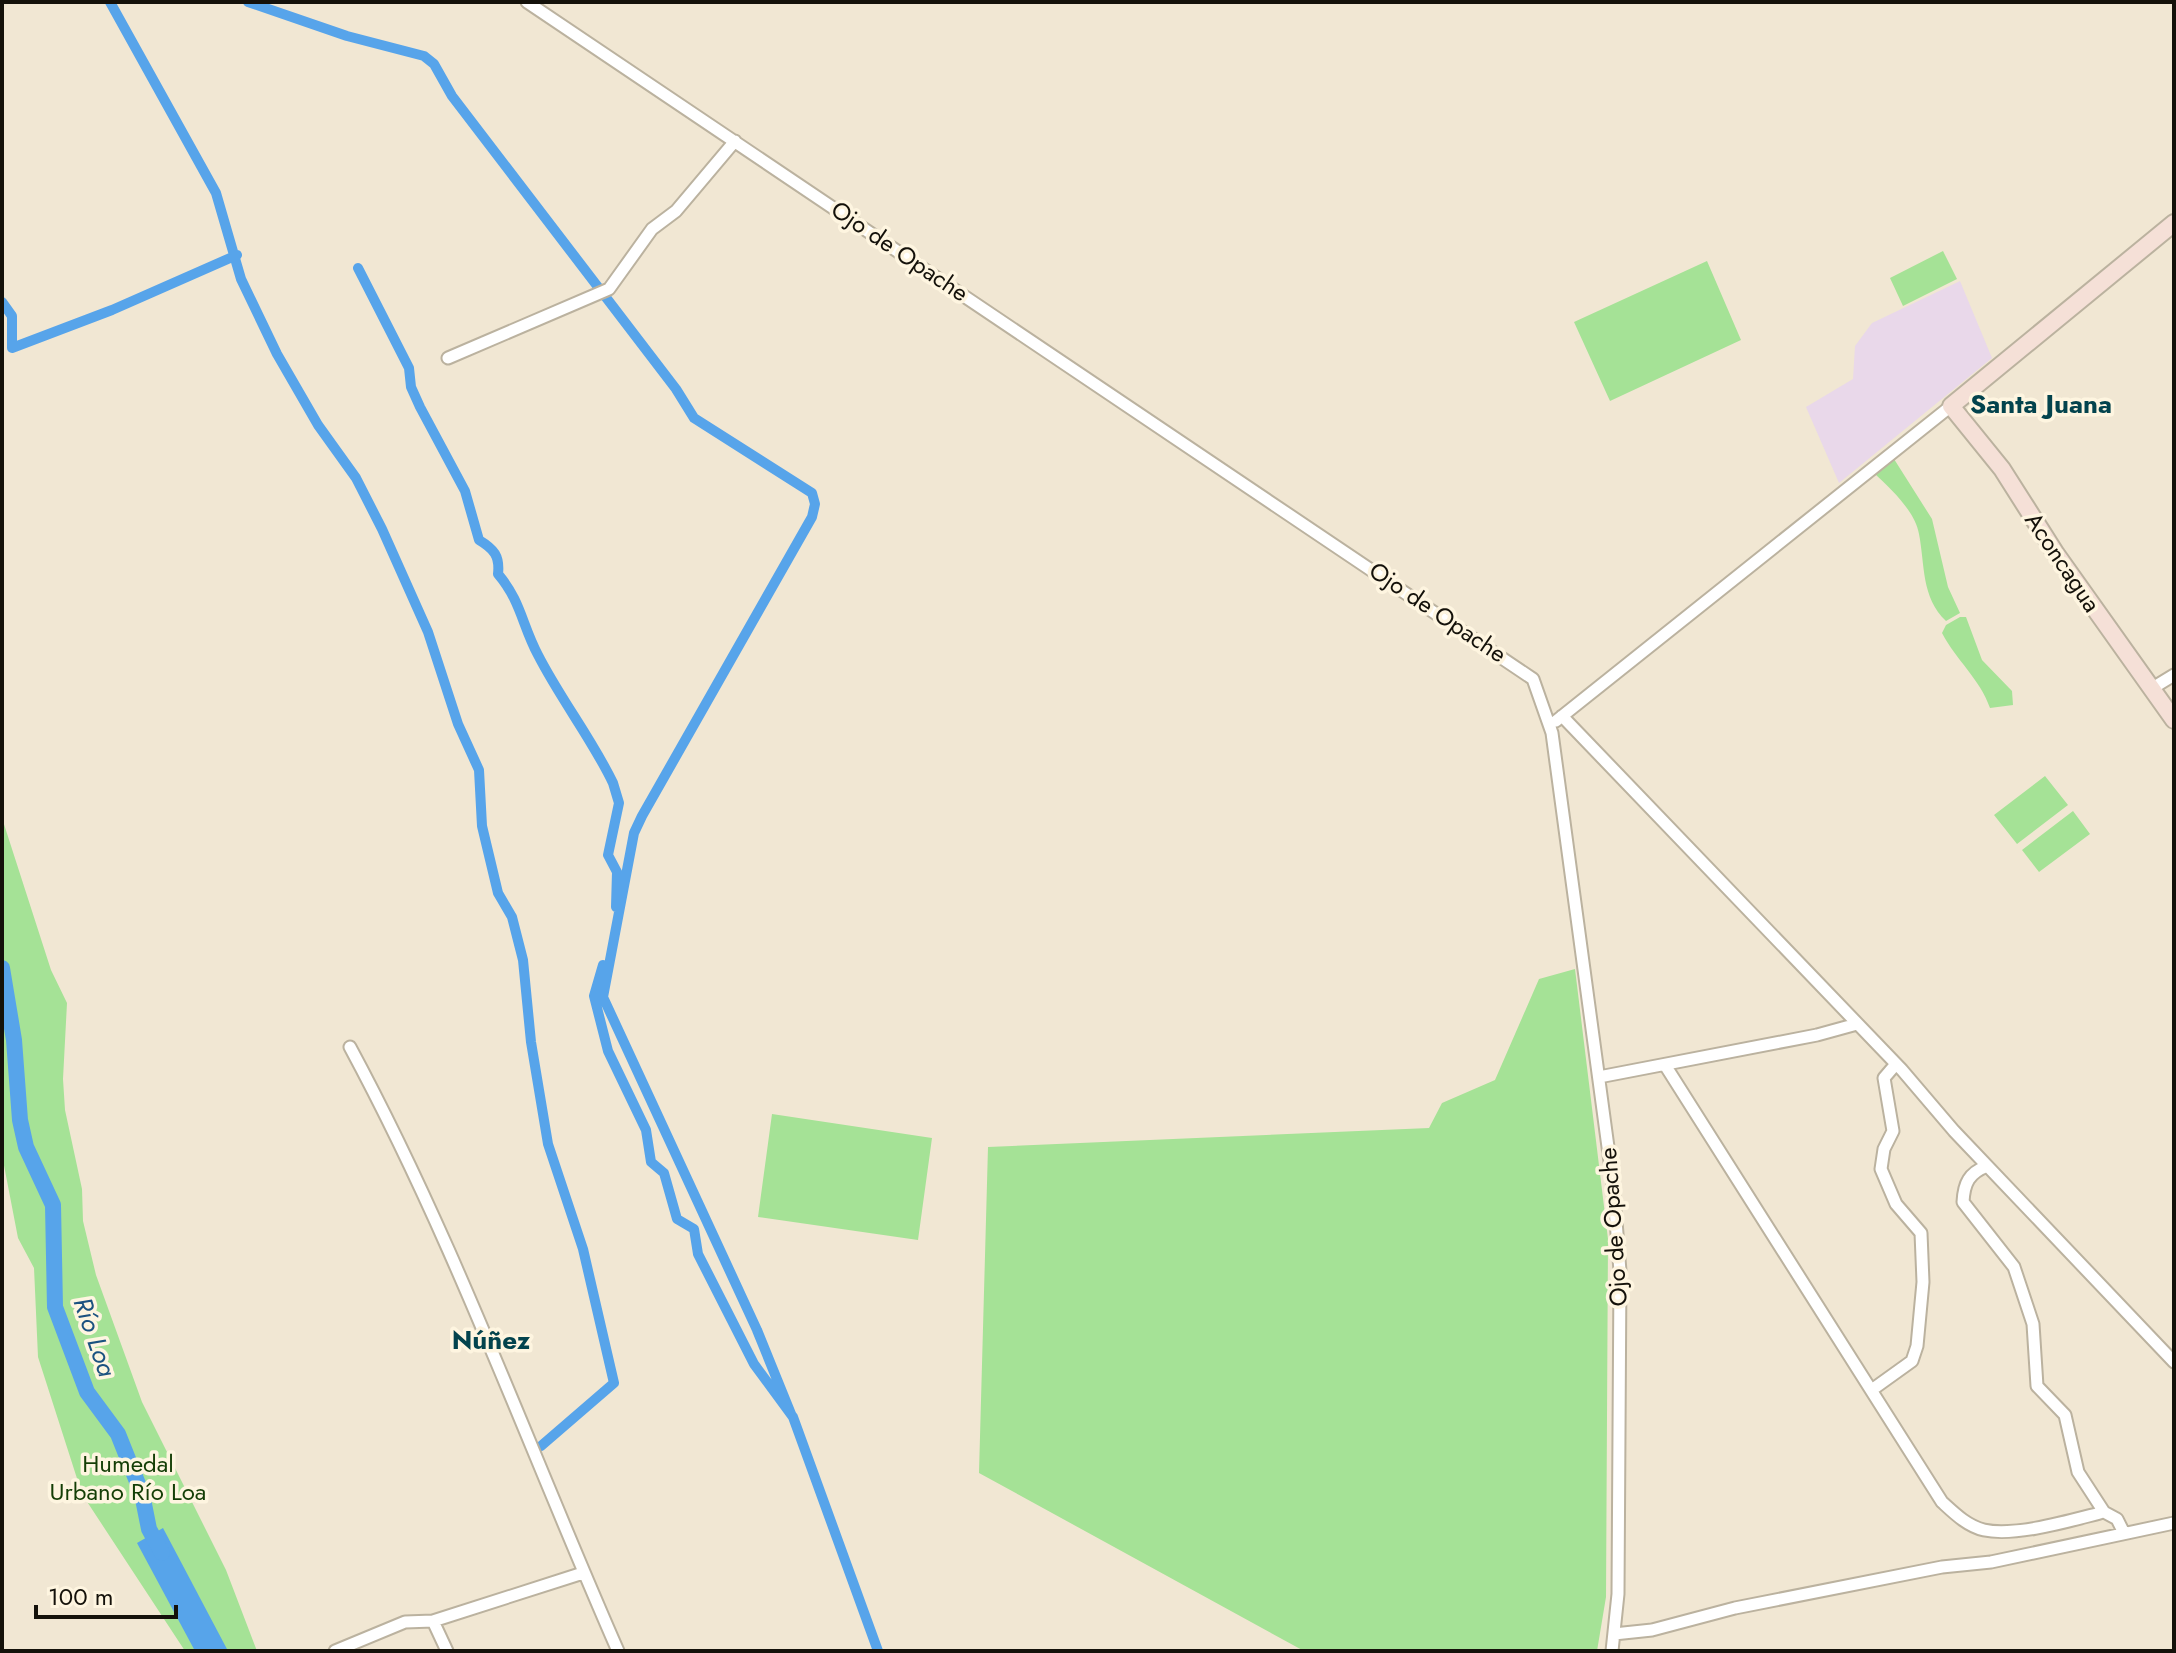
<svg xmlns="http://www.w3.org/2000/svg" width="2176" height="1653" viewBox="0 0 2176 1653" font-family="Jost,sans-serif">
  <rect width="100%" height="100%" fill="#f1e7d3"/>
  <path fill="#e9d8ea" d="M 1960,281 L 1992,358 L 1839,483 L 1806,407 L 1853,379 L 1855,346 L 1872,323 Z"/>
  <path fill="#a5e296" d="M 1943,251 L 1957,279 L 1903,306 L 1890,278 Z
    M 1707,261 L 1741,340 L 1610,401 L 1574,322 Z
    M 1894,459 L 1932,519 L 1948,587 L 1960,613 L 1946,621 C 1921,597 1925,565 1919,534 C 1915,511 1891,489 1875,474 Z
    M 1960,617 L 1966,617 L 1982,660 L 2012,691 L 2013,705 L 1990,708 C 1980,679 1956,660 1942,633 L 1946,625 Z
    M 2045,776 L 2068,805 L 2017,844 L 1994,815 Z
    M 2073,811 L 2090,834 L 2039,872 L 2022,850 Z
    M 2,818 L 51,970 L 67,1003 L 63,1079 L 65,1110 L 82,1189 L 83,1221 L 96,1275 L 142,1402 L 226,1570 L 257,1651 L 185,1651 L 82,1494 L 38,1357 L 34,1268 L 18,1238 L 2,1155 Z
    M 1575,969 L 1608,1239 L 1606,1597 L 1597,1651 L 1304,1651 L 979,1473 L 988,1147 L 1429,1128 L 1442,1103 L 1495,1080 L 1539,979 Z
    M 772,1114 L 932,1138 L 918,1240 L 758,1217 Z"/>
  <path fill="#57a4ea" d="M 163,1528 L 228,1651 L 195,1651 L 137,1543 Z"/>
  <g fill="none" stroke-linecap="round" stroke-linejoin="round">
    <path stroke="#57a4ea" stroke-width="10" d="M 110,2 L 216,193 L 241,279 L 277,354 L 318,425 L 356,478 L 382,529 L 428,632 L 458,724 L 479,770 L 482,826 L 498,893 L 512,917 L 523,960 L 531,1042 L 548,1144 L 583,1249 L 614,1383 L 541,1446
      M 248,2 L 347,36 L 424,56 L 434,64 L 452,96 L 676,389 L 694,418 L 812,493 L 815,504 L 812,517 L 642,816 L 634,833 L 603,997 L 757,1330 L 791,1414
      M 358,268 L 409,368 L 411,387 L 420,407 L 465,491 L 479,540 C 494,549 500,556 498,574 C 521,601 522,625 538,655 C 561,700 592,739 613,783 L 619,803 L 608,855 L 617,872 L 616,907
      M 2,302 L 12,316 L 12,348 L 112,310 L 237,255
      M 603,965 L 594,996 L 608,1051 L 646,1130 L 651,1162 L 664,1173 L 677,1219 L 694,1229 L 698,1254 L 754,1364 L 793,1417 L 878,1651"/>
    <path stroke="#57a4ea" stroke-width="16" d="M 2,968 L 14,1040 L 20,1120 L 26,1147 L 53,1205 L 55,1307 L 87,1392 L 118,1434 L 142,1494 L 149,1529 L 162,1553"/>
    <g stroke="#bbb29f" stroke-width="15">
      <path id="street" d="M 527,2 L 1533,679 L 1552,733 L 1613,1184 L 1620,1271 L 1618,1594 L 1612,1651
        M 448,358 L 609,289 L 652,229 L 676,211 L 735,141
        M 2151,689 L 2174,675
        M 1562,716 L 1902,1070 L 1954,1131 L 2174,1362
        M 1556,721 L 1951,406
        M 350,1047 C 455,1242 529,1449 618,1651
        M 1665,1065 L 1942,1502 C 1954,1513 1967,1526 1984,1530 C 2016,1537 2072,1520 2104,1512 L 2117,1519 L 2124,1533
        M 1599,1077 L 1817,1035 L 1857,1024
        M 1987,1166 C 1969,1173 1964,1183 1963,1202 L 2014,1267 L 2033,1324 L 2037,1386 L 2065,1415 L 2078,1472 L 2104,1512
        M 1873,1389 L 1912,1361 L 1917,1346 L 1923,1282 L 1921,1233 L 1896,1204 L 1881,1169 L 1884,1149 L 1893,1131 L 1884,1078 L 1896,1064
        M 1614,1634 L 1652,1630 L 1735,1608 L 1942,1567 L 1991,1562 L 2174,1523
        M 335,1651 L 405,1622 L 433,1621
        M 447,1651 L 433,1621 L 583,1573"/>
    </g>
    <g stroke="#bbb29f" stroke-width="20">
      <path id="secondary" d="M 2174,223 L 1951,406 L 2002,469 L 2056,554 L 2174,720"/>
    </g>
    <use href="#street" stroke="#fff" stroke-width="11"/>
    <use href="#secondary" stroke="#f5e0d7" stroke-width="16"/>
  </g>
  <g text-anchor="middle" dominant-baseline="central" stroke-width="7" stroke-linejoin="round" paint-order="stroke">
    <g font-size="24" fill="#14110a" stroke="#fef5e0">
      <text transform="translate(900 251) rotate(34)">Ojo de Opache</text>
      <text transform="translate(2063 562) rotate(56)">Aconcagua</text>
      <text transform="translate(1438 612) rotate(34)">Ojo de Opache</text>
      <text transform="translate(1613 1227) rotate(-94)">Ojo de Opache</text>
    </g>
    <g font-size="24" fill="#143e06" stroke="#fef5e0">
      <text x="128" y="1463">Humedal<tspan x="128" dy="28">Urbano Río Loa</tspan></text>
    </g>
    <g font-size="26" font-weight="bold" fill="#03434d" stroke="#fef5e0">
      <text x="2041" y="404">Santa Juana</text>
      <text x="491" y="1340">Núñez</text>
    </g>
    <g font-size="26" font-style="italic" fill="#1c5280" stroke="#fef5e0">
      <text transform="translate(95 1337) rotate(71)">Río Loa</text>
    </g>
  </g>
  <rect width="2176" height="1653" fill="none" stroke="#14110a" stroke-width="8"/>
  <path d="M36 1605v12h140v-12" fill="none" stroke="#14110a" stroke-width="4"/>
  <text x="48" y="1605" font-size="24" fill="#14110a" stroke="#fef5e0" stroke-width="6" paint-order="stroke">100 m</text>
</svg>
